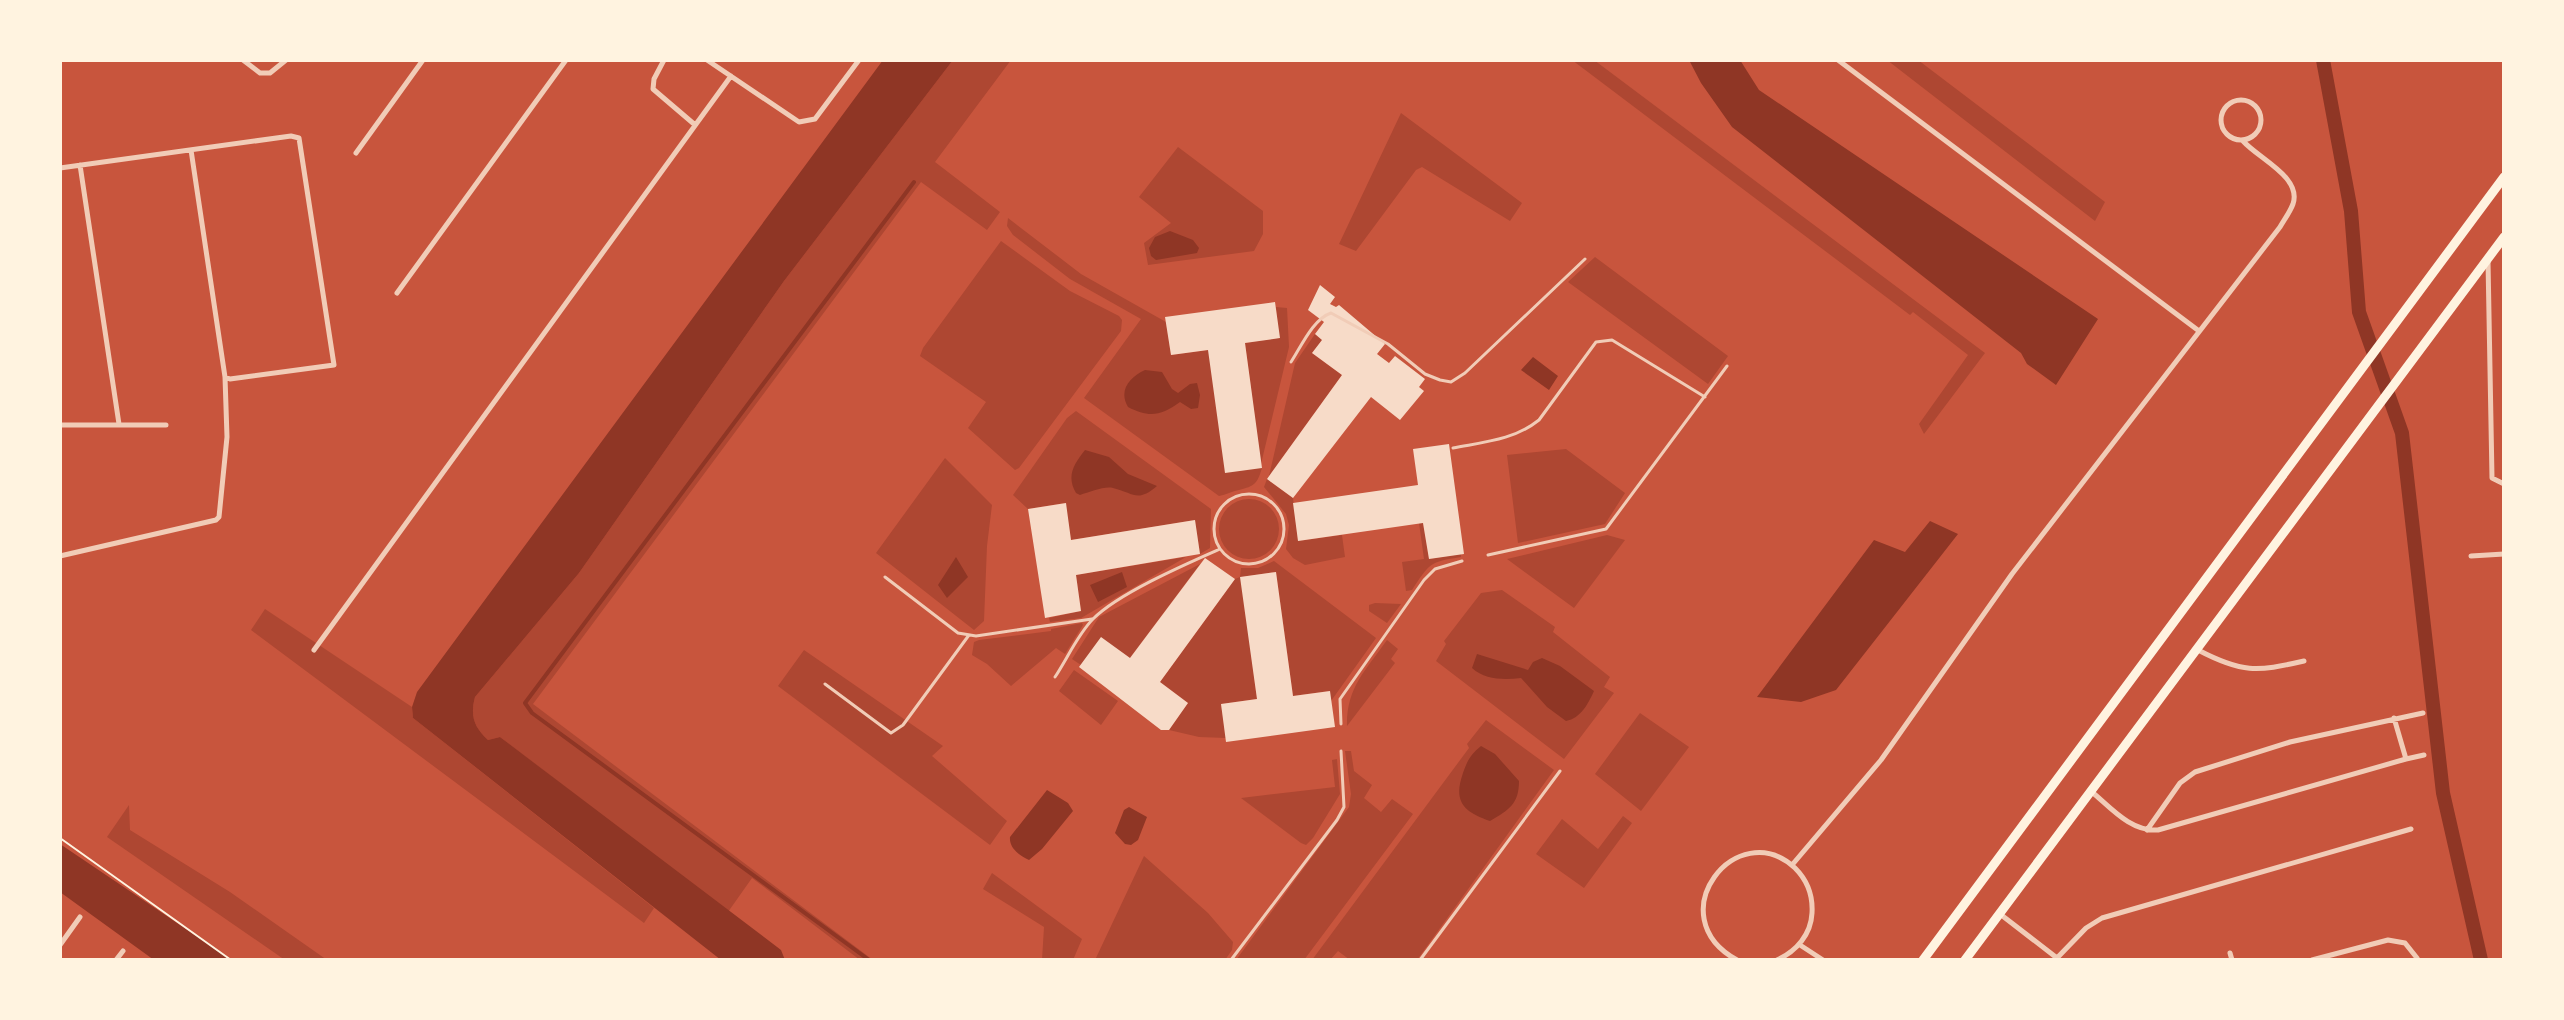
<svg xmlns="http://www.w3.org/2000/svg" width="2564" height="1020" viewBox="0 0 2564 1020" font-family="'PT Sans',sans-serif">
  <rect width="100%" height="100%" fill="#c8553d"/>
  <path fill="#ae4732" d="M 953,60 L 1011,60 L 935,162 L 1000,212 L 987,230 L 921,182 L 533,704 L 873,960 L 860,960 L 752,878 L 728,912 L 500,737 L 488,740 C 474,727 470,716 475,697 L 579,573 L 784,281 Z
    M 1572,60 L 1594,60 L 1985,353 L 1924,434 L 1919,424 L 1968,355 L 1913,312 L 1910,315 Z
    M 1887,60 L 1918,60 L 2105,202 L 2095,221 Z
    M 1401,113 L 1522,203 L 1510,221 L 1422,167 L 1416,170 L 1356,251 L 1339,244 Z
    M 1178,147 L 1263,211 L 1263,234 L 1254,251 L 1148,265 L 1144,243 L 1171,223 L 1139,197 Z
    M 1008,218 L 1081,274 L 1166,322 L 1171,355 L 1208,350 L 1262,468 C 1257,484 1255,486 1239,490 C 1232,491 1226,495 1219,496 L 1084,398 L 1141,319 L 1070,279 L 1013,235 L 1007,226 Z
    M 1001,241 L 1070,291 L 1119,316 L 1122,320 L 1121,331 L 1019,468 L 1015,470 L 968,428 L 986,402 L 920,356 L 923,348 Z
    M 1595,257 L 1728,356 L 1708,384 L 1568,282 Z
    M 1276,307 L 1287,308 L 1289,347 L 1261,464 L 1245,343 L 1279,338 Z
    M 1315,334 L 1322,340 L 1312,353 L 1342,375 L 1269,476 L 1295,363 Z
    M 1076,411 L 1211,509 L 1210,548 L 1200,554 L 1195,520 L 1071,540 L 1065,503 L 1028,509 L 1013,495 L 1067,418 Z
    M 1566,449 L 1625,493 L 1605,524 L 1518,543 L 1507,455 Z
    M 945,458 L 992,505 L 987,546 L 984,621 L 974,630 L 876,553 Z
    M 1267,479 L 1293,498 L 1298,541 L 1342,535 L 1345,557 L 1305,565 L 1293,558 L 1286,549 L 1289,525 L 1286,514 L 1264,487 Z
    M1219 529a30 30 0 1 1 60 0a30 30 0 1 1-60 0Z
    M 1419,523 L 1423,523 L 1429,559 L 1461,554 L 1461,557 C 1429,562 1430,563 1412,590 L 1406,591 L 1402,562 L 1424,559 Z
    M 1607,535 L 1625,540 L 1574,608 L 1507,559 Z
    M 1186,557 L 1081,618 L 1050,622 L 1049,618 L 1081,611 L 1076,575 Z
    M 1274,561 L 1376,638 L 1331,701 L 1329,691 L 1293,696 L 1276,572 L 1241,577 L 1257,699 L 1221,704 L 1226,738 L 1199,737 L 1169,730 L 1188,703 L 1160,682 L 1235,579 L 1240,577 L 1241,568 L 1258,568 Z
    M 1200,564 L 1130,658 L 1101,638 L 1081,665 L 1072,659 L 1099,617 Z
    M 1502,590 L 1555,627 L 1553,632 L 1610,677 L 1604,687 L 1614,693 L 1564,759 L 1436,661 L 1446,644 L 1444,641 L 1481,593 Z
    M 1375,603 L 1401,604 L 1387,623 L 1369,611 L 1369,605 Z
    M 265,609 L 412,707 L 413,718 L 654,908 L 644,923 L 251,630 Z
    M 1082,623 L 1083,625 L 1065,654 L 1056,648 L 1011,686 L 987,664 L 972,655 L 974,642 L 979,640 L 1051,631 L 1051,629 Z
    M 1387,640 L 1398,649 L 1391,659 L 1395,663 L 1347,726 C 1346,688 1366,670 1387,640 Z
    M 804,650 L 943,746 L 932,756 L 1007,821 L 990,845 L 778,686 Z
    M 1074,670 L 1118,701 L 1101,725 L 1059,691 Z
    M 1640,713 L 1689,747 L 1641,811 L 1595,774 Z
    M 1486,720 L 1554,770 L 1417,960 L 1350,960 L 1338,951 L 1330,960 L 1312,960 L 1469,748 L 1467,744 Z
    M 1345,751 L 1351,751 L 1354,771 L 1372,785 L 1364,798 L 1381,812 L 1392,799 L 1413,814 L 1304,960 L 1236,960 L 1349,807 L 1351,794 Z
    M 1337,759 L 1340,794 L 1313,838 L 1306,845 L 1301,843 L 1241,798 L 1335,787 L 1332,760 Z
    M 129,805 L 130,830 L 230,892 L 327,960 L 285,960 L 107,837 Z
    M 1623,816 L 1632,823 L 1584,888 L 1536,854 L 1562,819 L 1598,849 Z
    M 1144,856 L 1208,913 L 1233,942 L 1232,950 L 1225,960 L 1095,960 Z
    M 992,873 L 1082,939 L 1073,960 L 1042,960 L 1044,927 L 983,889 Z"/>
  <path fill="#8f3625" d="M 883,60 L 953,60 L 784,281 L 579,573 L 475,697 C 470,716 474,727 488,740 L 500,737 L 781,950 L 785,960 L 721,960 L 413,718 L 412,707 L 417,692 Z
    M 1689,60 L 1740,60 L 1759,90 L 2098,319 L 2056,385 L 2027,364 L 2021,353 L 1732,127 L 1701,83 Z
    M 1170,231 L 1193,240 L 1199,248 L 1197,253 L 1156,260 L 1151,256 L 1149,248 L 1155,237 Z
    M 1533,357 L 1558,376 L 1549,390 L 1521,370 Z
    M 1145,370 L 1162,372 L 1172,389 L 1178,393 L 1190,384 L 1197,383 L 1200,395 L 1198,408 L 1191,409 L 1180,402 C 1161,416 1149,418 1128,407 C 1118,390 1130,377 1145,370 Z
    M 1085,450 L 1109,457 L 1128,474 L 1157,486 C 1137,503 1134,493 1113,488 C 1104,486 1090,492 1080,495 L 1076,493 C 1066,476 1074,464 1085,450 Z
    M 1930,521 L 1958,534 L 1836,690 L 1801,702 L 1757,697 L 1874,540 L 1905,552 Z
    M 956,557 L 968,577 L 947,598 L 938,585 Z
    M 1122,572 L 1127,587 L 1098,602 L 1090,585 Z
    M 1477,654 L 1528,670 L 1533,662 L 1542,658 L 1560,666 L 1594,691 C 1588,704 1581,718 1566,721 L 1547,707 L 1521,678 C 1504,680 1485,680 1472,668 Z
    M 1481,746 L 1495,754 L 1519,781 C 1519,804 1509,810 1490,821 C 1463,812 1453,801 1463,773 C 1467,761 1471,754 1481,746 Z
    M 1047,790 L 1068,803 L 1073,811 L 1042,849 L 1029,860 C 1019,855 1009,848 1010,837 Z
    M 1129,807 L 1147,817 L 1138,840 L 1131,845 L 1125,844 L 1115,833 L 1124,810 Z
    M 60,844 L 232,960 L 154,960 L 60,892 Z"/>
  <g fill="none" stroke-linecap="round" stroke-linejoin="round">
    <path stroke="#8f3625" stroke-width="4" d="M 869,960 L 532,713 L 525,703 L 914,182"/>
    <path stroke="#8f3625" stroke-width="14" d="M 2323,60 L 2351,211 L 2359,312 L 2402,433 L 2443,793 L 2481,960"/>
  </g>
  <path fill="#f7dbc8" d="M 1320,285 L 1335,297 L 1330,304 L 1336,307 L 1339,305 L 1385,344 L 1377,354 L 1389,363 L 1395,356 L 1425,379 L 1419,387 L 1424,391 L 1400,420 L 1371,397 L 1293,498 L 1267,479 L 1342,375 L 1312,353 L 1322,340 L 1315,334 L 1324,322 L 1308,310 Z
    M 1275,302 L 1280,338 L 1245,343 L 1262,468 L 1225,473 L 1208,350 L 1171,355 L 1165,317 Z
    M 1449,444 L 1464,554 L 1429,559 L 1423,523 L 1298,541 L 1293,503 L 1418,485 L 1413,449 Z
    M 1066,503 L 1071,540 L 1195,520 L 1200,554 L 1076,575 L 1081,611 L 1045,618 L 1028,509 Z
    M 1205,558 L 1235,579 L 1160,682 L 1188,703 L 1169,730 L 1161,730 L 1079,667 L 1101,637 L 1130,658 Z
    M 1276,572 L 1293,696 L 1330,691 L 1335,727 L 1226,742 L 1221,704 L 1257,699 L 1240,577 Z"/>
  <g fill="none" stroke-linecap="round" stroke-linejoin="round">
    <path stroke="#fff3e0" stroke-width="2" d="M 60,838 L 231,960"/>
    <path stroke="#f1ccb7" stroke-width="3" d="M 1291,362 C 1301,347 1313,319 1331,313 L 1388,344 L 1425,374 L 1440,380 L 1451,382 L 1465,373 L 1585,259
      M 1453,448 C 1484,442 1514,440 1539,420 L 1596,342 L 1612,340 L 1705,397
      M1214 529a35 35 0 1 1 70 0a35 35 0 1 1-70 0Z
      M 1488,555 L 1606,529 L 1727,366
      M 885,577 L 958,633 L 976,636 L 1092,619
      M 1055,677 C 1067,659 1078,634 1093,619 C 1119,593 1186,564 1220,549
      M 825,684 L 891,733 L 903,725 L 969,635
      M 1341,724 L 1340,699 L 1424,580 L 1435,569 L 1462,561
      M 1231,960 L 1337,820 L 1344,807 L 1341,751
      M 1420,960 L 1560,771"/>
    <path stroke="#f1ccb7" stroke-width="5" d="M 243,60 L 260,73 L 270,73 L 286,60
      M 664,60 L 654,79 L 653,89 L 694,124
      M 707,60 L 799,122 L 815,119 L 859,60
      M 1838,60 L 2199,331
      M2221 120a20 20 0 1 1 40 0a20 20 0 1 1-40 0Z
      M 356,153 L 423,60
      M 80,165 L 119,424
      M 60,168 L 291,136 L 299,138 L 334,365 L 230,379 L 225,377
      M 2488,261 L 2492,478 L 2504,484
      M 397,293 L 566,60
      M 60,425 L 166,425
      M 60,556 L 216,520 L 219,517 L 227,437 L 225,377 L 191,150
      M 2471,556 L 2504,554
      M 314,650 L 731,76
      M 2198,650 C 2242,673 2256,672 2304,661
      M 2406,759 L 2424,755
      M 2092,792 C 2111,808 2131,832 2158,830 L 2406,759 L 2394,718
      M 2147,830 L 2180,783 L 2195,772 L 2290,742 L 2423,713
      M 1792,865 L 1881,760 L 2012,574 L 2280,227 C 2284,220 2290,212 2293,204 C 2302,177 2259,159 2243,141
      M 2000,914 L 2057,958 L 2086,928 L 2102,918 L 2411,829
      M 60,945 L 80,917
      M 1800,945 L 1823,960
      M 2230,953 L 2232,960
      M 116,960 L 123,951
      M 1737,960 C 1657,916 1737,814 1795,868 C 1807,880 1813,896 1812,913 C 1811,934 1797,951 1777,960
      M 2312,960 L 2388,940 L 2405,943 L 2417,958"/>
    <path stroke="#fff3e0" stroke-width="9" d="M 1923,960 L 2504,177
      M 1965,960 L 2504,237"/>
  </g>
  <rect width="2564" height="1020" fill="none" stroke="#fff3e0" stroke-width="124"/>
</svg>
